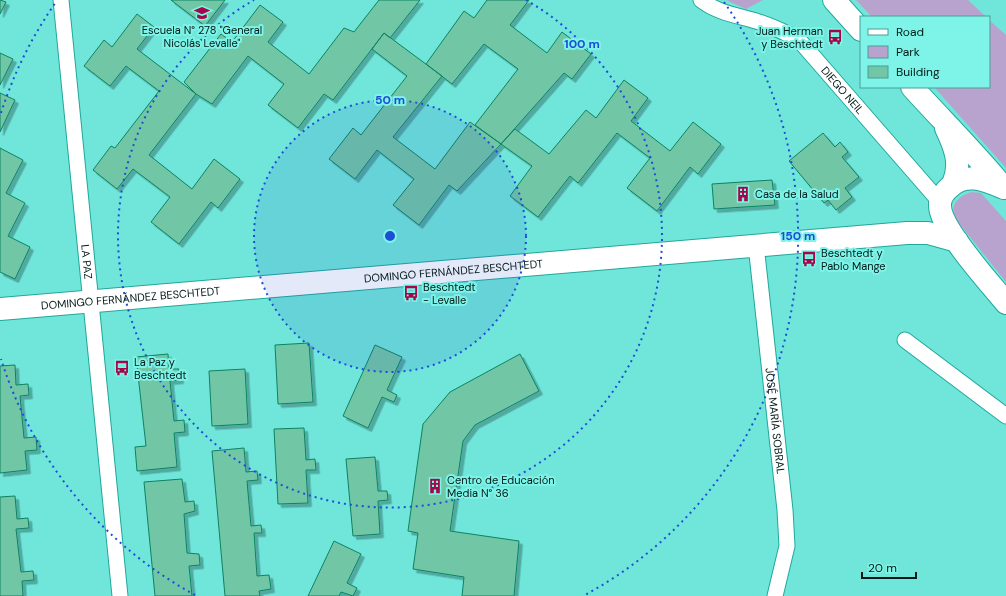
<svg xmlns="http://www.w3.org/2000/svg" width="1006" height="596" viewBox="0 0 1006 596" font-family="'DM Sans',sans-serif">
  <defs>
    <filter id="shadow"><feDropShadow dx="3.5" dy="3.5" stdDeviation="0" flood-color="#0004"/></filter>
  </defs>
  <rect width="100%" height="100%" fill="#70e6da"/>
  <path fill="#b8a3ce" d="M 726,0 L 763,0 L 746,9 Z
    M 856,0 L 968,0 L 986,17 L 872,17 Z
    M 989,20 L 1006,35 L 1006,168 L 934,87 L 989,87 Z
    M 971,192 L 981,193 L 1006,221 L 1006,282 L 954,217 C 951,203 958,197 971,192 Z"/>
  <path fill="#71c6a5" stroke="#0d8362" filter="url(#shadow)" d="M 0,0 L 6,2 L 0,14 Z
    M 171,0 L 225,0 L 205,26 Z
    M 379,0 L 420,0 L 390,38 L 384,33 L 333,100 L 324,94 L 298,128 L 268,105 L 284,84 L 248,56 L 212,104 L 196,94 L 184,82 L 221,34 L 232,42 L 260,5 L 283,22 L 268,42 L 309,74 L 344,28 L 354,32 Z
    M 487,0 L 529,0 L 510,25 L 547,53 L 562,32 L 591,54 L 572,79 L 564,73 L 501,144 L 475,125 L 518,69 L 484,44 L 452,84 L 426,64 L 464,11 L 474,18 Z
    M 137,14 L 154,27 L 137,49 L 196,94 L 149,155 L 192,189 L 214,159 L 240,179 L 218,208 L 211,202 L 179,244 L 151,222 L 170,197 L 133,169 L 117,189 L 93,170 L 111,146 L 115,148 L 159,91 L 126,66 L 110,86 L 84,66 L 104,40 L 112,47 Z
    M 384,33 L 442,76 L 393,137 L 435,169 L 470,122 L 501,144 L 457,191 L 449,185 L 419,225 L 393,205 L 414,179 L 377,150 L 355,179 L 329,159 L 353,128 L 361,135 L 407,76 L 372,49 Z
    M 0,53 L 13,59 L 0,85 Z
    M 624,80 L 648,98 L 631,121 L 670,151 L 693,122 L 721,144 L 698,174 L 690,167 L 657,211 L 627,188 L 650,158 L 617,133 L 578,183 L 570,176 L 538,217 L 510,196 L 532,166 L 501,144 L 515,129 L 549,154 L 586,110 L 596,118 Z
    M 0,93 L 15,100 L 0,132 Z
    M 823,133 L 835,147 L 840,142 L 848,152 L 842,157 L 859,177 L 845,188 L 852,197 L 836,210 L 828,200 L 824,203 L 789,161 Z
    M 0,148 L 23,160 L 6,193 L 25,203 L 8,236 L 30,247 L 15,279 L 0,272 Z
    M 772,180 L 775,205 L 714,209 L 712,184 Z
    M 309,343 L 313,402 L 278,404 L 275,345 Z
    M 375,345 L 402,357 L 387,390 L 397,395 L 394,402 L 382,397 L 368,428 L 343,416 Z
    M 168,354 L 169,369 L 179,369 L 180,380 L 170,381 L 174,421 L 184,420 L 185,432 L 174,433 L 177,467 L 137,471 L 135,447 L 146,446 L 136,357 Z
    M 520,354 L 539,391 L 475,425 L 463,441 L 450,531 L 519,541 L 514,596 L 462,596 L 464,577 L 413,569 L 418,533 L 408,531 L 423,424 L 450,392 Z
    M 15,365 L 16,385 L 28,384 L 29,395 L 20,396 L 24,438 L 36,437 L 37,450 L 25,451 L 27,470 L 0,473 L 0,366 Z
    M 245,369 L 248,424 L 212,426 L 209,371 Z
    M 304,428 L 306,460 L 315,459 L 316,470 L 306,470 L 308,503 L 278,504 L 274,429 Z
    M 244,448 L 246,472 L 257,471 L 258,480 L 247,481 L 251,526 L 261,525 L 262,533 L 254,533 L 257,576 L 269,575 L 271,589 L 259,591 L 260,596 L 225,596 L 212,451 Z
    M 375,457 L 378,491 L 387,491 L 388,500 L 378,501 L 380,534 L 353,536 L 346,459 Z
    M 182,479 L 185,502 L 194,501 L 195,511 L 184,514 L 187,553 L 199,554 L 200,565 L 189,566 L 192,596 L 155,596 L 144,482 Z
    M 15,496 L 17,519 L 28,518 L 29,528 L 16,529 L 21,572 L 33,571 L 34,580 L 22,581 L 23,596 L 0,596 L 0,497 Z
    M 334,541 L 361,554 L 347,583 L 357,588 L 353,596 L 341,592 L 339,596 L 308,596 Z"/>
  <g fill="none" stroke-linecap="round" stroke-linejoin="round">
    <g stroke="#21a79c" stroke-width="17">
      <g id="street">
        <path id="s1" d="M 61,0 L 120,596"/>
        <path id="s2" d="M 701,0 C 718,13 736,15 756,21 C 771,26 785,32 799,40 L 940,202"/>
        <path id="s3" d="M 756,245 L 785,510 L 787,546 L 775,596"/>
        <path d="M 905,340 L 1006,416"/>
      </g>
    </g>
    <g stroke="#21a79c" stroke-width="24">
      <g id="secondary">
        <path id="s4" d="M 0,309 L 907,233 L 928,233 L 957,241"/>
      </g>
    </g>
    <g stroke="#21a79c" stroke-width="24">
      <path id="primary" d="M 834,0 L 861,30
        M 912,87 C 942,120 974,152 1003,187
        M 946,128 C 955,147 962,164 953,184
        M 1004,188 C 987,181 966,171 950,187 C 945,191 940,198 940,205 C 939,228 990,283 1006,303"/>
    </g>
    <use href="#street" stroke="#fff" stroke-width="15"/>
    <use href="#secondary" stroke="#fff" stroke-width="22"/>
    <use href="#primary" stroke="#fff" stroke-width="22"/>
  </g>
  <circle cx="390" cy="236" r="136" fill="#1d4ed8" fill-opacity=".12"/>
  <g fill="none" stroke="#1d4ed8" stroke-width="2" stroke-dasharray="2 4">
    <circle cx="390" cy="236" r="136"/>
    <path d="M526 0A272 272 0 1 1 254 0"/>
    <path d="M195 595A408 408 0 0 1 1 359M1 113A408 408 0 0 1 56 2M724 2A408 408 0 0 1 585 595"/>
  </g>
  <defs>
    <g id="school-bare" transform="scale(1.2)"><path d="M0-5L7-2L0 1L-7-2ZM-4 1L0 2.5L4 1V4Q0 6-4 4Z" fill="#a20847" stroke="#7ef3e7" stroke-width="2.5" paint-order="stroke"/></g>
    <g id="bus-bare" transform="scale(1.2)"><path d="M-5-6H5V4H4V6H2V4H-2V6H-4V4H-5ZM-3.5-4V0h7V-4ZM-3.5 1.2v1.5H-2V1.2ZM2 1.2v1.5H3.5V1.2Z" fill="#a20847" stroke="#7ef3e7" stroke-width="2.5" paint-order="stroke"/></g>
    <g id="building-bare" transform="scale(1.2)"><path d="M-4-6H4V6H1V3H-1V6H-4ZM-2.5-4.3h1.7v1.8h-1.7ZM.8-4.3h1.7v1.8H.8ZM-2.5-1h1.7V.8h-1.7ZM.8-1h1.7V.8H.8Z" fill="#a20847" stroke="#7ef3e7" stroke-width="2.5" paint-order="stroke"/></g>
  </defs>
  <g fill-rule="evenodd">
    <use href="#school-bare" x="202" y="13"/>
    <use href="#bus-bare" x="835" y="37"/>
    <use href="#building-bare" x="743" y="194"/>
    <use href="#bus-bare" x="809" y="259"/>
    <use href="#bus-bare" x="411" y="293"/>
    <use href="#bus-bare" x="122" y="368"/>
    <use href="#building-bare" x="435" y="486"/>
  </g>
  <g text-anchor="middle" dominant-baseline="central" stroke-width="4" stroke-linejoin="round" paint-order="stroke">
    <g font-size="11" fill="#021b19" stroke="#7ef3e7" text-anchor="start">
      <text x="202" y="30" text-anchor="middle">Escuela N° 278 "General<tspan x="202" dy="13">Nicolás Levalle"</tspan></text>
      <text x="823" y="31" text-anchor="end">Juan Herman<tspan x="823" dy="13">y Beschtedt</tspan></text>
      <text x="755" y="194">Casa de la Salud</text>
      <text x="821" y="253">Beschtedt y<tspan x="821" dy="13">Pablo Mange</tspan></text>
      <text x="423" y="287">Beschtedt<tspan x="423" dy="13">- Levalle</tspan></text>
      <text x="134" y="362">La Paz y<tspan x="134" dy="13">Beschtedt</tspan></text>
      <text x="447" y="480">Centro de Educación<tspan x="447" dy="13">Media N° 36</tspan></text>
    </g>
    <g font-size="11" fill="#021b19" stroke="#7ef3e7">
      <text stroke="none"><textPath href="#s2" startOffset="173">DIEGO NEIL</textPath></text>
      <text stroke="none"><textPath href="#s1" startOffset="263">LA PAZ</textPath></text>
      <text stroke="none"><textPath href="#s4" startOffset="455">DOMINGO FERNÁNDEZ BESCHTEDT</textPath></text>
      <text stroke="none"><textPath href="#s4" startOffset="131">DOMINGO FERNÁNDEZ BESCHTEDT</textPath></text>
      <text stroke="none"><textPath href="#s3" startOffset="177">JOSÉ MARÍA SOBRAL</textPath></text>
    </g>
  </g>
  <circle cx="390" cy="236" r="6" fill="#1d4ed8" stroke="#7ef3e7" stroke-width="2"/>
  <g font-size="12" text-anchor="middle" font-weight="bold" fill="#1d4ed8" stroke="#7ef3e7" stroke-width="4" stroke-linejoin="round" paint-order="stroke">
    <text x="582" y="48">100 m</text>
    <text x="390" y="104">50 m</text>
    <text x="798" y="240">150 m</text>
  </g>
  <rect x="860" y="16" width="130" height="72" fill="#7ef3e7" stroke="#4c9d95"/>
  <rect x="868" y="29" width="20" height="6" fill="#ffffff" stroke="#4c9d95"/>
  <text x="896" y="36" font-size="12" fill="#021b19">Road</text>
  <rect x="868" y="46" width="20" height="12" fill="#b8a3ce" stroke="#4c9d95"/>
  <text x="896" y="56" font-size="12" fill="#021b19">Park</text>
  <rect x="868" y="66" width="20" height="12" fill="#71c6a5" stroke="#4c9d95"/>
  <text x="896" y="76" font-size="12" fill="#021b19">Building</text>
  <path d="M862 572v6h54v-6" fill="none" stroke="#021b19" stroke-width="2"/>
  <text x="868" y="572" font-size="12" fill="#021b19" stroke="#7ef3e7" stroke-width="3" paint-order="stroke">20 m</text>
</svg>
